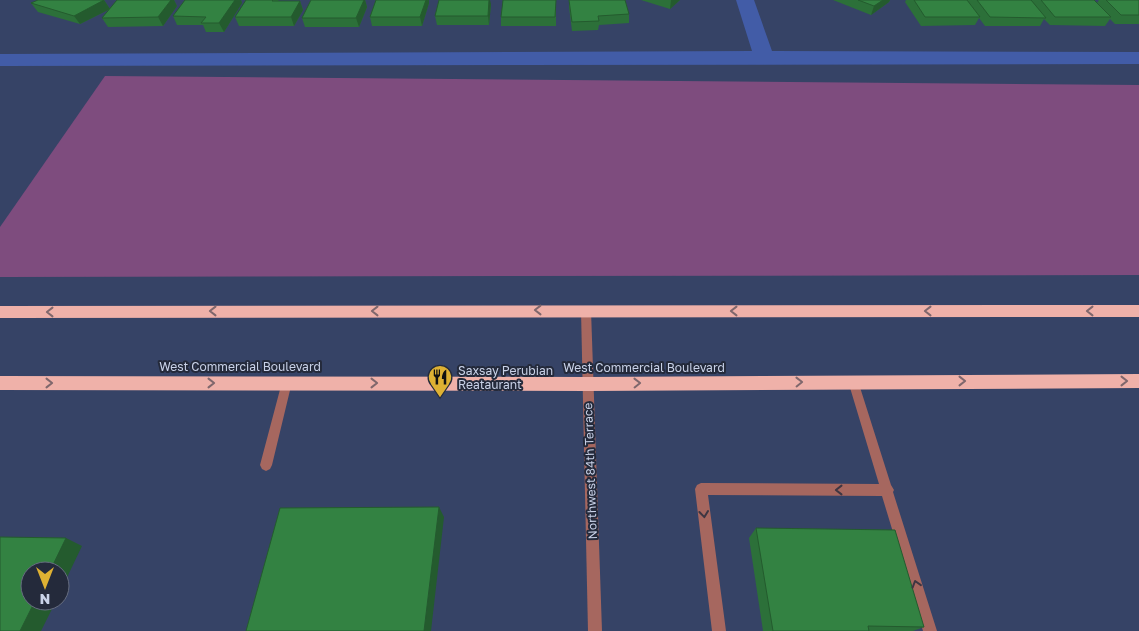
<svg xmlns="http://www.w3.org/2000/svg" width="1139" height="631" viewBox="0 0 1139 631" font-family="'Golos Text',sans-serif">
  <rect width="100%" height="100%" fill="#364366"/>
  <path fill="#7e4c7e" d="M 105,76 L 1139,85 L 1139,275 L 0,277 L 0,227 Z"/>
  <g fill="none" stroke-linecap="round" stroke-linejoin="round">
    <path fill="#425ca7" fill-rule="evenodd" d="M 736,0 L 754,0 L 772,51 L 1139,52 L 1139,64 L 0,66 L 0,54 L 752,51 Z"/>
    <path fill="#a6675f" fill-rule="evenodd" d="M 853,376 L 857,378 L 858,381 L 891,485 L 894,490 L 893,492 L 937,631 L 923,631 L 882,496 L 708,495 L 726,631 L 712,631 L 695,489 L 697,485 L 701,483 L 879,484 L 848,381 L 849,378 Z
      M 287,377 L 291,379 L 292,382 L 272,465 L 270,469 L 266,471 L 262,469 L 260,465 L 282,382 L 283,379 Z"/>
    <path fill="#a6675f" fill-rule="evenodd" d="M 586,306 L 590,307 L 591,310 L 602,631 L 588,631 L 581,310 L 582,307 Z"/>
    <path fill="#efb1a9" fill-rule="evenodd" d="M 1139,305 L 1139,317 L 0,318 L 0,306 Z
      M 1139,374 L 1139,388 L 588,391 L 0,390 L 0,376 L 588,377 Z"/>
  </g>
  <path fill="#2c7039" d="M 104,0 L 110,9 L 80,24 L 38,12 L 31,3 Z
    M 117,0 L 174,0 L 177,6 L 163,26 L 108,27 L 102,18 Z
    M 185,0 L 241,0 L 242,3 L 224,32 L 206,32 L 203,25 L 177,25 L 173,16 Z
    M 246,0 L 278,0 L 279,1 L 300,1 L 303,10 L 294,26 L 239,26 L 235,17 Z
    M 311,0 L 365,0 L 367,7 L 359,27 L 305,27 L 302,18 Z
    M 376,0 L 429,0 L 429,3 L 422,26 L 372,26 L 370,17 Z
    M 569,0 L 629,14 L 629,23 L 599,25 L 598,30 L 572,31 L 569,7 Z
    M 641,0 L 680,0 L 670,9 Z
    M 833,0 L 890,0 L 889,2 L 871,15 Z
    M 906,0 L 1094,0 L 1097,3 L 1099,0 L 1139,0 L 1139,24 L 1115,24 L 1110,19 L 1105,26 L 1050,25 L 1044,19 L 1040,26 L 985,26 L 979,18 L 975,25 L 921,26 L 905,2 Z
    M 491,4 L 489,25 L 437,25 L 435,16 Z
    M 556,6 L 556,26 L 501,26 L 501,17 Z
    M 756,528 L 924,627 L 913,631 L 763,631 L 749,538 Z"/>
  <path fill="#245b2e" d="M 104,0 L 110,9 L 80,24 L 74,16 Z
    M 171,0 L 174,0 L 177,6 L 163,26 L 158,17 Z
    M 235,0 L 241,0 L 242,3 L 224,32 L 219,23 Z
    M 364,0 L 365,0 L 367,7 L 359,27 L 356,18 Z
    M 426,0 L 429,0 L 429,3 L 422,26 L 420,17 Z
    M 489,0 L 490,0 L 491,4 L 489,25 L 488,16 Z
    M 671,0 L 680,0 L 670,9 Z
    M 883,0 L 890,0 L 889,2 L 871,15 L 874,6 Z
    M 300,1 L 303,10 L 294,26 L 291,17 Z
    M 439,507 L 444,517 L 431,631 L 424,631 Z
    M 66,538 L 82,546 L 60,592 L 60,571 L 50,571 Z
    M 35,601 L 56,601 L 41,631 L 20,631 Z"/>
  <path fill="#338242" stroke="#245b2e" d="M 38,0 L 104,0 L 74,16 L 31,3 Z
    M 117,0 L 171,0 L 158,17 L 102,18 Z
    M 185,0 L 235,0 L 219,23 L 201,23 L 206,17 L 173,16 Z
    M 246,0 L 273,0 L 272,1 L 300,1 L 291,17 L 235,17 Z
    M 311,0 L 364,0 L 356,18 L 302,18 Z
    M 376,0 L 426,0 L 420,17 L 370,17 Z
    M 439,0 L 489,0 L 488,16 L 435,16 Z
    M 503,0 L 556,0 L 555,17 L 501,17 Z
    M 569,0 L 625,0 L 629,14 L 598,16 L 599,21 L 572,22 Z
    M 858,0 L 883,0 L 874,6 Z
    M 914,0 L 967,0 L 980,17 L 925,17 Z
    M 977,0 L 1031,0 L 1046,18 L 990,17 Z
    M 1041,0 L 1094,0 L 1111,17 L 1055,17 Z
    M 1106,0 L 1139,0 L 1139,15 L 1121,15 Z
    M 439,507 L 424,631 L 246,631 L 280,508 Z
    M 756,528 L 895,530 L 924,627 L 868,626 L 869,631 L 773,631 Z
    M 0,537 L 66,538 L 50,571 L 30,571 L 30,601 L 35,601 L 20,631 L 0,631 Z"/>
  <defs><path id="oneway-chevron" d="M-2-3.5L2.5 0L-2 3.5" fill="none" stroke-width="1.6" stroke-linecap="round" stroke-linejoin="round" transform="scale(1.25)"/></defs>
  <g stroke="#7f676c">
    <use href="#oneway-chevron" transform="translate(538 310) rotate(180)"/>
    <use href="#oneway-chevron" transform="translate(213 311) rotate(180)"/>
    <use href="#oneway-chevron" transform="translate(375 311) rotate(180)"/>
    <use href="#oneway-chevron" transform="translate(734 311) rotate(-180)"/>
    <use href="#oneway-chevron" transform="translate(928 311) rotate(180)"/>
    <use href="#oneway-chevron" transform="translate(1090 311) rotate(180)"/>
    <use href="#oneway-chevron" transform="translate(50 312) rotate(180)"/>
    <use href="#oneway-chevron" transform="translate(962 381)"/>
    <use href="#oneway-chevron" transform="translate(1124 381)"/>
    <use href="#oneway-chevron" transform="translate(799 382) rotate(-1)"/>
    <use href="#oneway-chevron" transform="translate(49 383)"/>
    <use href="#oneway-chevron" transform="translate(211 383)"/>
    <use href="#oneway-chevron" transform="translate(374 383)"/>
    <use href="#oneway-chevron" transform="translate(637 383) rotate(-1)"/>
  </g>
  <g stroke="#3e3642">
    <use href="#oneway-chevron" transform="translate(839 490) rotate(-180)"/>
    <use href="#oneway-chevron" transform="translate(704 514) rotate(83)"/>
    <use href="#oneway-chevron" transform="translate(916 584) rotate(-107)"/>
  </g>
  <defs>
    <g id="restaurant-pin" transform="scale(1.25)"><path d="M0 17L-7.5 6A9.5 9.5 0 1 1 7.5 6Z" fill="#deb133" stroke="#242a3b"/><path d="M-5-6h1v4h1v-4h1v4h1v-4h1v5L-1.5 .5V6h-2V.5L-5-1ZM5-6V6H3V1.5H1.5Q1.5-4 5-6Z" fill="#111"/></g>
  </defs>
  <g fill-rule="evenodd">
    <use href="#restaurant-pin" x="440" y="377"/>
  </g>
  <g text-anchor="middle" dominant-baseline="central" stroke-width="4" stroke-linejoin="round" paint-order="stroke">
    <g font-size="12" fill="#c9d2e8" stroke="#242a3b">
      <text x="240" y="366">West Commercial Boulevard</text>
      <text x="644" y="367">West Commercial Boulevard</text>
      <text transform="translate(590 471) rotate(-92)">Northwest 84th Terrace</text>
    </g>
    <g font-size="12" fill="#c9d2e8" stroke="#242a3b" text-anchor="start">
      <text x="458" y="370">Saxsay Perubian<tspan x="458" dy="14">Reataurant</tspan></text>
    </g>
  </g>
  <g transform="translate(45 586) rotate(180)"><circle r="24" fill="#242a3b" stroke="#666d80"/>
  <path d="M0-4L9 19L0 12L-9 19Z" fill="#deb133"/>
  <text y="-8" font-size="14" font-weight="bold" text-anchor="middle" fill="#c9d2e8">N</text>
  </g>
</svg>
